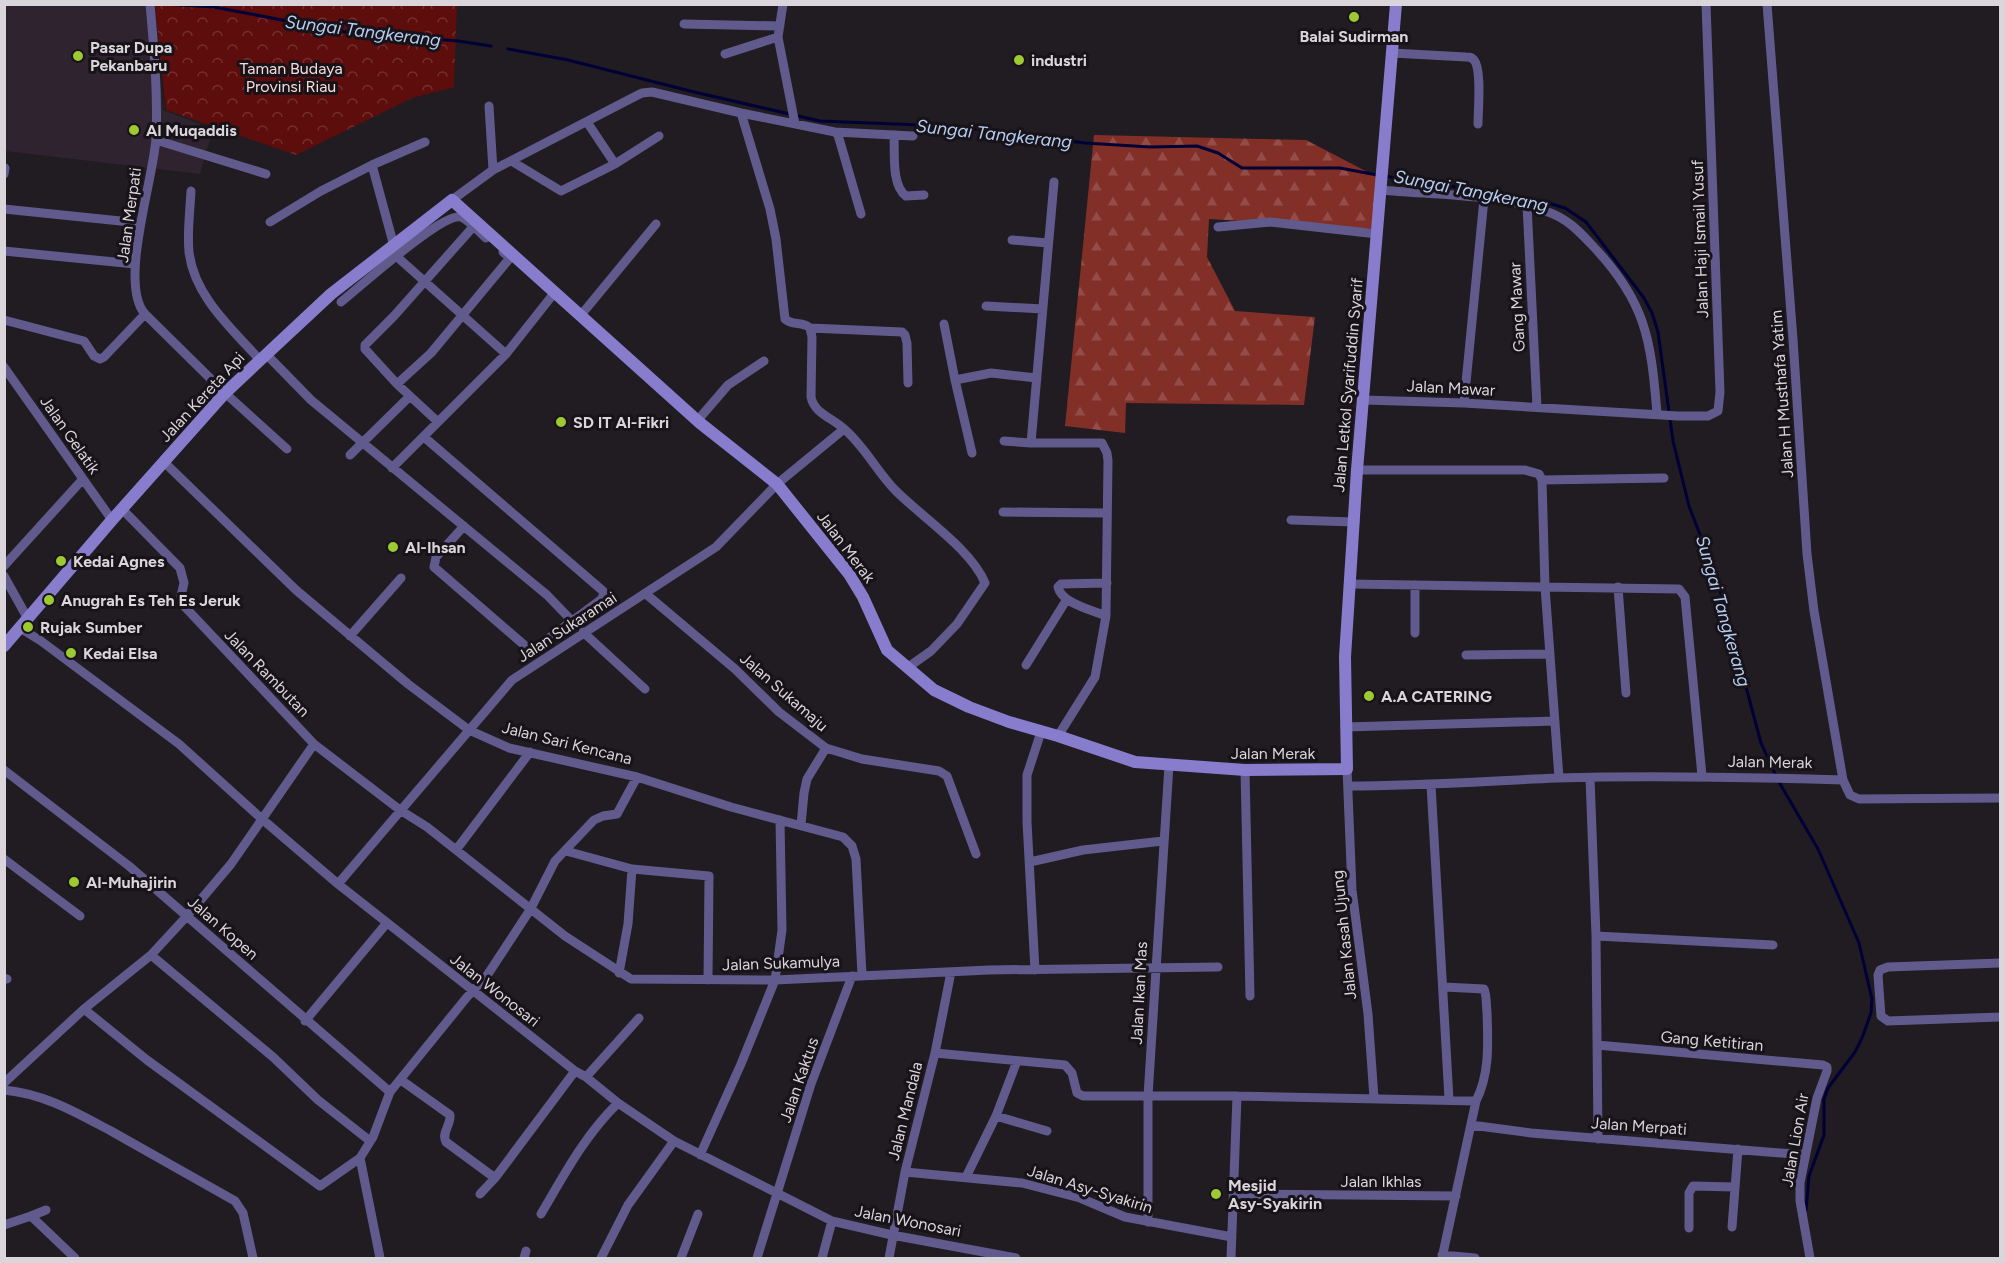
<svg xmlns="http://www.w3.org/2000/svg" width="2005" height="1263" viewBox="0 0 2005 1263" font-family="Figtree,sans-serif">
  <defs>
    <pattern id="forest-firs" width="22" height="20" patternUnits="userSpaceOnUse" patternTransform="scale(1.5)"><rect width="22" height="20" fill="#822f28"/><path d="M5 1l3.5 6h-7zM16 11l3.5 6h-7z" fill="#934c47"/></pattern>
    <pattern id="park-crowns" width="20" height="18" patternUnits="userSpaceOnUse" patternTransform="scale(1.5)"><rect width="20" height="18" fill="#5d0d0c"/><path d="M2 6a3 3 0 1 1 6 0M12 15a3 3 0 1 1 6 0" fill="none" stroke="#742f2f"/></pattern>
  </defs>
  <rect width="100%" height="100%" fill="#211b22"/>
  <path fill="#2e232e" d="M 5,5 L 153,5 L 163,110 L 213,129 L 200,174 L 5,151 Z"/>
  <path fill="url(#forest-firs)" d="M 1094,135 L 1306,140 L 1377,177 L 1372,229 L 1209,219 L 1207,257 L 1235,311 L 1315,317 L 1304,405 L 1126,403 L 1125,433 L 1065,426 Z"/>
  <path fill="url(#park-crowns)" d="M 155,5 L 457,5 L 454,87 L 412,98 L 296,155 L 166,110 Z"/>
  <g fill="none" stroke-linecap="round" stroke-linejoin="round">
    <path stroke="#000037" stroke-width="3" d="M 163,4 L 214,7 L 303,24 L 323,30 L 458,41 L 491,46
      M 508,49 L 568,60 L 694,92 L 820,121 L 945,126 L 996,131 L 1085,143 L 1150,147 L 1197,146 L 1218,153 L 1242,168 L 1340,168 L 1377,175
      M 1384,176 L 1501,194 L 1545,202 L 1565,208 L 1586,222 L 1644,298 L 1652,313 L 1658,332 L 1673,441 L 1689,506 L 1717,579 L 1761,743 L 1776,776
      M 1779,782 L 1818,849 L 1859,943 L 1872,999 L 1871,1013 L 1862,1038 L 1855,1052 L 1828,1088 L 1824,1099 L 1824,1135 L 1809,1176 L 1806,1210"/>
    <path stroke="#615a8c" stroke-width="9" d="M 150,4 C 154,48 158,94 156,138 C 154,178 118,284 145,314 L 225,393 L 287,449
      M 783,4 L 778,37 L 795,124
      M 1767,4 L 1793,339 L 1807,554 L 1814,611 L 1843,780 L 1850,795 L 1859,799 L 2000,798
      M 684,24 L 780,26
      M 1392,53 L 1466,57 C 1470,57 1471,57 1474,60 C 1482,69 1478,111 1478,124
      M 725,54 L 778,37
      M 489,106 L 493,170
      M 741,113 L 770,209 L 776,239 L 785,319 C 792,326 803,321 810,328 L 902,332 L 905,335 L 907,343 L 908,383
      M 587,122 L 615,164
      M 835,132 L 913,136
      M 894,135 C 895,152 891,185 906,196 L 924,195
      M 156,140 L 266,174
      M 513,162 L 561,191 L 615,164 L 659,136
      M 4,174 L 5,168
      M 1054,182 L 1031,443 L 1102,443 L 1107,453 L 1108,461 L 1106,616 L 1095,677 L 1058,736
      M 1381,190 C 1432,195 1500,194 1548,212 C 1566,218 1579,231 1591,244 C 1646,301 1651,339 1657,414
      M 191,191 C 190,211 187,233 189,252 C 194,296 232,329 260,360
      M 452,200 L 493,170 L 632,98 L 642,93 L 652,92 L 741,113 L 835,132 L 838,135 L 861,214
      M 1527,205 L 1537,407
      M 4,209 L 140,223
      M 270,222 L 321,191 L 372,165
      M 1218,227 L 1270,222 L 1377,234
      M 1012,240 L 1048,243
      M 394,246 L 372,165 L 425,142
      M 4,251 L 135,264
      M 396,256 L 506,354
      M 341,302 C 360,287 442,212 461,217 C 469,220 479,232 486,238
      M 986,306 L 1043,309
      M 581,315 L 656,224
      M 4,320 L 84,341 L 94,356 L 100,359 L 104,357 L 145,314
      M 944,324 L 955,380 L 991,373 L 1037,378
      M 810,328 L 812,337 L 811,397 C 814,413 832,418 843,428 C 864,445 877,472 896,491 C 922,517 972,550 985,583 L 957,624 L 931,651 L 907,668
      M 266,354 L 311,400 L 547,595 L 573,622
      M 4,367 L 112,520
      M 955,380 L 972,453
      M 397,384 L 431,353 L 510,258 L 503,252
      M 1364,400 L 1464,403 L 1678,416 L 1708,416 L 1718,411 L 1720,392 L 1706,4
      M 1464,403 L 1484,199
      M 697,421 L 728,385 L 764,361
      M 438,422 L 397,384 L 365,349 L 365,345 L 394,316 L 473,227
      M 424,437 L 603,591 L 603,598 L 534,649 L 530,650 L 434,567 L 436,557 L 464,526
      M 1004,441 L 1031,443
      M 350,455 L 410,396
      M 164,462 L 296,590 L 408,684 L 469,730 L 509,748 L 637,777 L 731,807 L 843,837 L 852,846 L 856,859 L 862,975
      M 392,468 L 506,354 L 555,292
      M 1357,470 L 1525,470 L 1539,474 L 1542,480 L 1545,587 L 1559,778
      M 1542,480 L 1664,478
      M 122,509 L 180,568 L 184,583 L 181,596 L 185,607 L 314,744 L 400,810 L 427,827 L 565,936 L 631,979 L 775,980 L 989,970 L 1218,967
      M 1003,512 L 1107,513
      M 1291,520 L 1355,522
      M 4,566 L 83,479
      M 4,576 L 28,619
      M 1351,584 L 1679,589 L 1685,597 L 1702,776
      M 1618,587 L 1626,693
      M 646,594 L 735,669 L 779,712 L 826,748 L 862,759 L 939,771 L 947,776 L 976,854
      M 1106,616 C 1092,610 1061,603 1058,587 L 1061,584 L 1107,583
      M 20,628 L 41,641 L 179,744 L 262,819 L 338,884 L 575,1071 L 586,1077 L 618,1103 L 674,1141 L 832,1221 L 892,1235 L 1016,1258
      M 583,632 L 645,689
      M 1415,633 L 1415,585
      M 350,636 L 401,578
      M 1466,655 L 1550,654
      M 1026,665 L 1067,599
      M 1345,727 L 1555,721
      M 1347,769 L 1352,890 L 1368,1014 L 1374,1098
      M 4,770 L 129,866 L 390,1092
      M 1245,770 L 1250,996
      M 1590,778 L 1596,936 L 1598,1139
      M 1431,785 L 1449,1099
      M 1348,786 C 1418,786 1487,781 1557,778 C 1652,775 1748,777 1843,780
      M 801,825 L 804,793 L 807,779 L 826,748
      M 456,850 L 530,752
      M 566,851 L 632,869 L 709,876 L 708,980
      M 4,859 L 80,916
      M 1030,862 L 1083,850 L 1163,841
      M 338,884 L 512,680 L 716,547 L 777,484 L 844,429
      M 1596,936 L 1773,945
      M 151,955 L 273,1057 L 318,1100 L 370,1141
      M 2000,963 L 1888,967 L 1880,970 L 1878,975 L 1881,1016 L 1888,1021 L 2000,1017
      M 1035,970 L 1027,822 L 1027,775 L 1041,732
      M 619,973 L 628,924 L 632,869
      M 4,978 L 7,979
      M 84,1009 L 147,1060 L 320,1186 L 360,1158 L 373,1137 L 390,1092 L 467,997 L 486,977 L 530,910 L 555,861 L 594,820 L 603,816 L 617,814 L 637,777
      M 305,1021 L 386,924
      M 1597,1045 L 1823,1065 L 1827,1067 L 1827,1071 L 1817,1098 L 1800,1183 L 1800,1201 L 1810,1258
      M 935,1053 L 1065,1065 L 1072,1073 L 1077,1093 L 1083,1096 L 1237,1096 L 1476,1101
      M 586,1077 L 639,1018
      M 401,1080 L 450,1115 C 451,1125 441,1133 446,1142 L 495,1178
      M 4,1083 L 84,1009 L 151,955 L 187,916 L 231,864 L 314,744
      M 4,1090 C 45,1094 75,1112 111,1131 C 152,1154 194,1178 235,1201 L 243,1213 L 253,1258
      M 996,1116 L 1047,1131
      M 1471,1125 L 1531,1133 L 1805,1155
      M 700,1155 L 741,1064 L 775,980 L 782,930 L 780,820
      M 360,1158 L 380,1258
      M 905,1172 L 1022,1183 L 1080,1198 L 1125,1217 L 1232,1237
      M 966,1177 L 996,1116 L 1017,1061
      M 480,1194 L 495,1178 L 575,1071
      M 1234,1194 L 1456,1196
      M 541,1214 C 564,1175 585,1135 618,1103
      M 31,1216 L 46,1210
      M 1148,1222 L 1148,1096 L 1169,765
      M 4,1225 L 31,1216 L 75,1258
      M 1732,1227 L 1738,1149
      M 1689,1228 L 1689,1193 L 1693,1186 L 1734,1187
      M 1442,1255 L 1475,1258
      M 524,1258 L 526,1251
      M 601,1258 L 628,1205 L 674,1141
      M 681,1258 L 698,1214
      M 757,1258 L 811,1084 L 852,976
      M 822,1258 L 832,1221
      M 889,1258 L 905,1172 L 935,1053 L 951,972
      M 1231,1258 L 1237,1096
      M 1442,1258 L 1476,1101 C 1490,1073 1488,1043 1487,1012 C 1486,1005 1487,996 1484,989 L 1444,987"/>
    <path stroke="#887ccd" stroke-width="12" d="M 4,646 L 112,520 L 225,393 L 331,294 L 452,200 L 700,423 L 777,484 L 849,574 L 863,597 L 887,650 L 934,690 L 969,707 L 1009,722 L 1058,736 L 1135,762 L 1245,770 L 1347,769 L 1345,657 L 1357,470 L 1396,4"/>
  </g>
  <g fill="#9dca30" stroke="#181219" stroke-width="2">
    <circle cx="1354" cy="17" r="6"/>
    <circle cx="78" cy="56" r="6"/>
    <circle cx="1019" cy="60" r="6"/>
    <circle cx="134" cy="130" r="6"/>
    <circle cx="561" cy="422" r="6"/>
    <circle cx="393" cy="547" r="6"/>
    <circle cx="61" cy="561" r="6"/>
    <circle cx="49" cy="600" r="6"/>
    <circle cx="28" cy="627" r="6"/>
    <circle cx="71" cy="653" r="6"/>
    <circle cx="1369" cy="696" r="6"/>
    <circle cx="74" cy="882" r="6"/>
    <circle cx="1216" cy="1194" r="6"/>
  </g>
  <g text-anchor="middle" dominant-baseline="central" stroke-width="6" stroke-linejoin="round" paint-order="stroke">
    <g font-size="16" font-weight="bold" fill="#d9d5da" stroke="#181219" text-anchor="start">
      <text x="1354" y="36" text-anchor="middle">Balai Sudirman</text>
      <text x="90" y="47">Pasar Dupa<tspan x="90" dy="18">Pekanbaru</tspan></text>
      <text x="1031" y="60">industri</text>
      <text x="146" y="130">Al Muqaddis</text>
      <text x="573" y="422">SD IT Al-Fikri</text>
      <text x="405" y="547">Al-Ihsan</text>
      <text x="73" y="561">Kedai Agnes</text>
      <text x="61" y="600">Anugrah Es Teh Es Jeruk</text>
      <text x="40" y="627">Rujak Sumber</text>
      <text x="83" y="653">Kedai Elsa</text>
      <text x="1381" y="696">A.A CATERING</text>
      <text x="86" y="882">Al-Muhajirin</text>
      <text x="1228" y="1185">Mesjid<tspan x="1228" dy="18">Asy-Syakirin</tspan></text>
    </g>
    <g font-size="16" fill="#f5dbd8" stroke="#181219">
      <text x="291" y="68">Taman Budaya<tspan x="291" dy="18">Provinsi Riau</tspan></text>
    </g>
    <g font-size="16" fill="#d9d5da" stroke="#181219">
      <text transform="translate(129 215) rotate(-82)">Jalan Merpati</text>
      <text transform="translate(1700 239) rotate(-92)">Jalan Haji Ismail Yusuf</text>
      <text transform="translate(1517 307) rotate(-93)">Gang Mawar</text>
      <text transform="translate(1348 385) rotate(-85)">Jalan Letkol Syarifuddin Syarif</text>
      <text transform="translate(1451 388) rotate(3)">Jalan Mawar</text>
      <text transform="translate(1782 394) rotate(-94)">Jalan H Musthafa Yatim</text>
      <text transform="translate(202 397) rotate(-47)">Jalan Kereta Api</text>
      <text transform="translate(70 435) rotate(55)">Jalan Gelatik</text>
      <text transform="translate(846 547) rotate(53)">Jalan Merak</text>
      <text transform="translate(567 627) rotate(-33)">Jalan Sukaramai</text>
      <text transform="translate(267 673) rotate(46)">Jalan Rambutan</text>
      <text transform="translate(784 692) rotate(41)">Jalan Sukamaju</text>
      <text transform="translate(567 743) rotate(14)">Jalan Sari Kencana</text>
      <text x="1273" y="753">Jalan Merak</text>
      <text transform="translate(1770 762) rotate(1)">Jalan Merak</text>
      <text transform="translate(223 928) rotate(41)">Jalan Kopen</text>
      <text transform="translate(1344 935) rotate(-96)">Jalan Kasah Ujung</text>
      <text transform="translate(781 963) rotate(-2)">Jalan Sukamulya</text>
      <text transform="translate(495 990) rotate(38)">Jalan Wonosari</text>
      <text transform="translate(1139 993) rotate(-87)">Jalan Ikan Mas</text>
      <text transform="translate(1712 1041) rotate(5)">Gang Ketitiran</text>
      <text transform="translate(799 1080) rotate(-71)">Jalan Kaktus</text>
      <text transform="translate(905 1111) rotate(-76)">Jalan Mandala</text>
      <text transform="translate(1639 1126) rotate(4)">Jalan Merpati</text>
      <text transform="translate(1795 1140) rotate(-80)">Jalan Lion Air</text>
      <text x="1381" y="1181">Jalan Ikhlas</text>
      <text transform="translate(1090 1189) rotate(17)">Jalan Asy-Syakirin</text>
      <text transform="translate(908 1221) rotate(11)">Jalan Wonosari</text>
    </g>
    <g font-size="18" font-style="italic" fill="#b4cef2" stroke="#181219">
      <text transform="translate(363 31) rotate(7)">Sungai Tangkerang</text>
      <text transform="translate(994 134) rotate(6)">Sungai Tangkerang</text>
      <text transform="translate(1471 191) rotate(11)">Sungai Tangkerang</text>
      <text transform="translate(1723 611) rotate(74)">Sungai Tangkerang</text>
    </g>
  </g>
  <rect width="2005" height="1263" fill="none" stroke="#d9d5da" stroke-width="12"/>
</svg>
